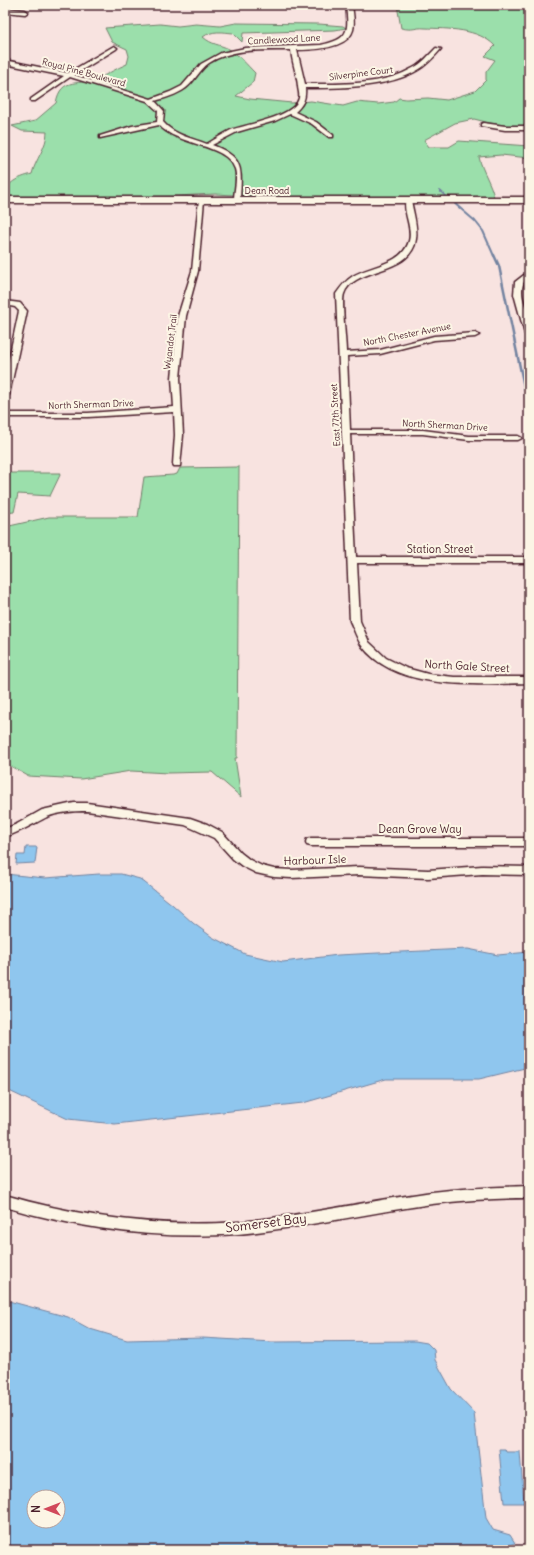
<svg xmlns="http://www.w3.org/2000/svg" width="534" height="1555" viewBox="0 0 534 1555" font-family="Delius,sans-serif">
  <rect width="100%" height="100%" fill="#f8e3e0"/>
  <filter id="ink" filterUnits="userSpaceOnUse"><feTurbulence type="fractalNoise" baseFrequency=".025" numOctaves="2"/><feDisplacementMap in="SourceGraphic" scale="8" xChannelSelector="R" yChannelSelector="G"/><feConvolveMatrix kernelMatrix="1 2 1 2 8 2 1 2 1" color-interpolation-filters="sRGB"/></filter>
  <g filter="url(#ink)">
    <path fill="#9bdfab" stroke="#727f6b" d="M 397,5 L 529,5 L 529,125 L 511,126 L 490,123 L 474,119 L 455,123 L 424,140 L 429,147 L 449,147 L 459,141 L 529,146 L 529,158 L 501,155 L 479,157 C 482,171 491,183 494,197 L 274,197 L 215,194 L 176,196 L 5,198 C 5,182 18,178 32,174 C 35,160 47,147 47,132 L 22,131 L 12,126 L 35,121 L 56,103 C 61,75 80,87 99,78 C 108,74 117,68 127,64 L 129,56 L 127,49 L 112,42 L 105,28 L 160,24 L 178,26 L 196,24 L 220,26 L 236,23 L 319,24 L 343,26 L 346,28 L 335,30 L 243,33 L 242,42 L 233,33 C 222,32 212,30 203,37 C 212,45 219,44 229,49 C 239,55 247,65 255,73 L 253,82 L 236,96 L 250,99 L 292,103 L 311,101 L 343,106 L 357,102 L 378,104 L 394,102 L 399,98 L 406,99 L 428,98 L 447,100 L 475,91 L 486,80 L 486,72 L 495,60 L 485,56 L 495,46 C 478,28 448,29 425,28 C 415,27 414,31 401,28 Z
      M 239,467 L 237,758 L 235,758 L 241,797 L 212,772 L 168,773 L 131,771 L 81,779 L 28,776 L 5,763 L 5,527 L 49,517 L 138,517 L 144,477 L 173,475 L 177,474 L 180,468 Z
      M 5,473 L 61,473 L 50,496 L 18,494 L 14,512 L 5,513 Z"/>
    <path fill="#8fc6ee" stroke="#7383a0" fill-rule="evenodd" d="M 26,847 L 37,847 L 35,863 L 16,864 L 17,855 L 25,855 Z
      M 5,874 L 45,878 L 99,874 L 121,874 L 140,879 L 173,905 L 193,923 L 212,937 L 245,954 L 283,962 L 338,955 L 378,953 L 468,949 L 498,955 L 529,952 L 529,1067 L 479,1079 L 386,1079 L 303,1103 L 115,1124 L 68,1119 L 5,1089 Z
      M 5,1300 L 68,1317 L 90,1329 L 127,1340 L 203,1338 L 272,1342 L 415,1341 L 427,1343 L 434,1350 L 435,1360 L 451,1389 L 474,1413 L 486,1518 L 493,1530 L 510,1535 L 515,1543 L 504,1550 L 5,1550 ZM 34,1497 L 58,1497 L 58,1521 L 34,1521 Z
      M 499,1449 L 505,1449 L 506,1452 L 520,1452 L 524,1503 L 504,1503 Z"/>
    <g fill="none" stroke-linecap="round" stroke-linejoin="round">
      <path stroke="#7383a0" stroke-width="2" d="M 440,191 L 475,221 L 483,231 L 494,256"/>
      <path stroke="#7383a0" stroke-width="2.5" d="M 494,255 L 499,266 L 529,411"/>
      <g stroke="#4a1f2b" stroke-width="3">
        <path id="minor" d="M 346,5 L 352,5 C 353,13 355,22 353,30 C 348,49 312,50 297,50 L 305,84 C 340,84 382,86 413,68 C 422,64 429,55 436,48 L 441,49 C 434,57 427,65 418,70 C 388,88 340,88 305,88 C 306,99 303,105 295,112 L 316,122 L 333,135 L 333,137 L 329,137 L 312,124 L 290,114 L 275,121 L 237,132 L 212,145 C 246,158 241,170 240,200 L 237,202 L 234,200 C 234,191 238,178 235,169 C 226,143 177,146 159,125 L 100,138 L 100,136 L 132,126 L 157,122 L 158,111 L 147,101 L 70,77 L 35,101 L 31,101 L 31,99 L 64,76 L 5,64 L 5,60 L 68,73 L 114,46 L 117,48 L 116,49 L 74,75 L 151,99 L 170,92 L 182,86 L 201,64 L 221,53 L 245,48 L 321,45 C 349,39 349,32 346,5 ZM 291,50 C 292,62 297,75 298,86 C 298,90 300,93 299,98 C 295,117 247,124 231,130 C 223,134 215,139 207,144 C 191,138 174,135 163,122 L 164,111 L 155,101 C 165,98 177,95 186,88 C 195,81 199,70 209,63 C 233,48 264,50 291,50 Z
          M 5,8 L 25,10 L 28,12 L 25,14 L 5,12 Z
          M 483,123 L 505,126 L 529,126 L 529,130 L 505,130 L 481,126 L 481,124 Z
          M 199,199 L 204,200 L 198,271 L 186,316 L 180,378 L 183,435 L 180,466 L 174,466 L 173,464 L 175,435 L 174,412 L 88,417 L 5,417 L 5,413 L 88,413 L 174,407 L 172,378 L 178,316 L 192,271 Z
          M 406,199 L 411,200 C 413,212 418,227 416,239 C 411,276 353,266 344,294 C 341,301 346,341 346,352 L 380,350 L 434,336 L 475,333 L 479,335 L 475,337 L 434,340 L 380,354 L 347,356 L 350,430 L 423,430 L 469,436 L 518,436 L 522,438 L 518,440 L 469,440 L 423,434 L 350,434 L 356,557 L 529,557 L 529,563 L 357,563 L 360,621 L 369,642 L 386,658 L 406,668 L 428,674 L 454,677 L 529,677 L 529,683 C 478,684 397,692 362,646 C 357,639 354,629 350,621 L 336,294 C 341,287 345,281 353,276 C 371,265 402,265 409,241 C 413,227 402,212 406,199 Z
          M 524,275 L 527,277 C 516,291 526,304 529,320 C 530,325 529,331 529,336 L 525,334 L 514,294 L 515,282 Z
          M 5,301 L 20,303 L 27,311 L 9,395 L 5,397 L 5,377 L 19,311 L 15,307 L 5,305 Z
          M 74,803 L 87,803 L 190,818 L 207,824 L 222,832 L 241,853 L 250,860 L 262,866 L 274,869 L 291,870 L 359,867 L 428,870 L 482,866 L 529,867 L 529,875 L 482,874 L 428,878 L 359,875 L 291,878 L 274,877 L 256,873 L 242,866 L 233,859 L 214,838 L 185,825 L 87,811 C 74,811 59,812 47,817 C 33,824 20,832 5,837 L 5,829 L 17,824 L 42,810 Z
          M 311,838 L 529,838 L 529,846 L 311,846 L 307,845 L 306,842 L 307,839 Z
          M 529,1186 L 529,1198 C 497,1198 465,1200 432,1204 C 367,1213 303,1228 238,1234 C 159,1240 81,1229 5,1207 L 5,1195 C 81,1217 159,1228 238,1222 C 303,1216 367,1201 432,1192 C 465,1188 497,1187 529,1186 Z"/>
      </g>
      <g stroke="#4a1f2b" stroke-width="3">
        <path id="tertiary" d="M 5,197 L 529,197 L 529,203 L 5,203 Z"/>
      </g>
      <use href="#minor" fill="#fcf5e5" fill-rule="evenodd"/>
      <use href="#tertiary" fill="#fcf5e5" fill-rule="evenodd"/>
    </g>
  </g>
  <g text-anchor="middle" dominant-baseline="central" stroke-width="4" stroke-linejoin="round" paint-order="stroke">
    <g font-size="9" fill="#4a1f2b" stroke="#fcf5e5">
      <text transform="translate(284 39) rotate(-3)">Candlewood Lane</text>
      <text transform="translate(84 72) rotate(15)">Royal Pine Boulevard</text>
      <text transform="translate(361 73) rotate(-7)">Silverpine Court</text>
      <text x="267" y="190">Dean Road</text>
      <text transform="translate(407 334) rotate(-11)">North Chester Avenue</text>
      <text transform="translate(170 342) rotate(-83)">Wyandot Trail</text>
      <text transform="translate(91 404) rotate(-2)">North Sherman Drive</text>
      <text transform="translate(335 415) rotate(-93)">East 77th Street</text>
      <text transform="translate(445 425) rotate(3)">North Sherman Drive</text>
    </g>
    <g font-size="11" fill="#4a1f2b" stroke="#fcf5e5">
      <text x="440" y="549">Station Street</text>
      <text transform="translate(467 666) rotate(3)">North Gale Street</text>
      <text x="420" y="829">Dean Grove Way</text>
      <text transform="translate(315 860) rotate(-2)">Harbour Isle</text>
    </g>
    <g font-size="13" fill="#4a1f2b" stroke="#fcf5e5">
      <text transform="translate(266 1223) rotate(-7)">Somerset Bay</text>
    </g>
  </g>
  <rect width="534" height="1555" fill="none" stroke="#fcf5e5" stroke-width="20"/>
  <rect x="10" y="10" width="514" height="1535" fill="none" stroke="#4a1f2b" stroke-width="1.5" filter="url(#ink)"/>
  <g transform="translate(46 1509) rotate(270)"><circle r="19" fill="#fcf5e5" stroke="#b59f9b"/>
  <path d="M0-3L7 15L0 10L-7 15Z" fill="#d1495b"/>
  <text y="-6" font-size="11" font-weight="bold" text-anchor="middle" fill="#4a1f2b">N</text>
  </g>
</svg>
